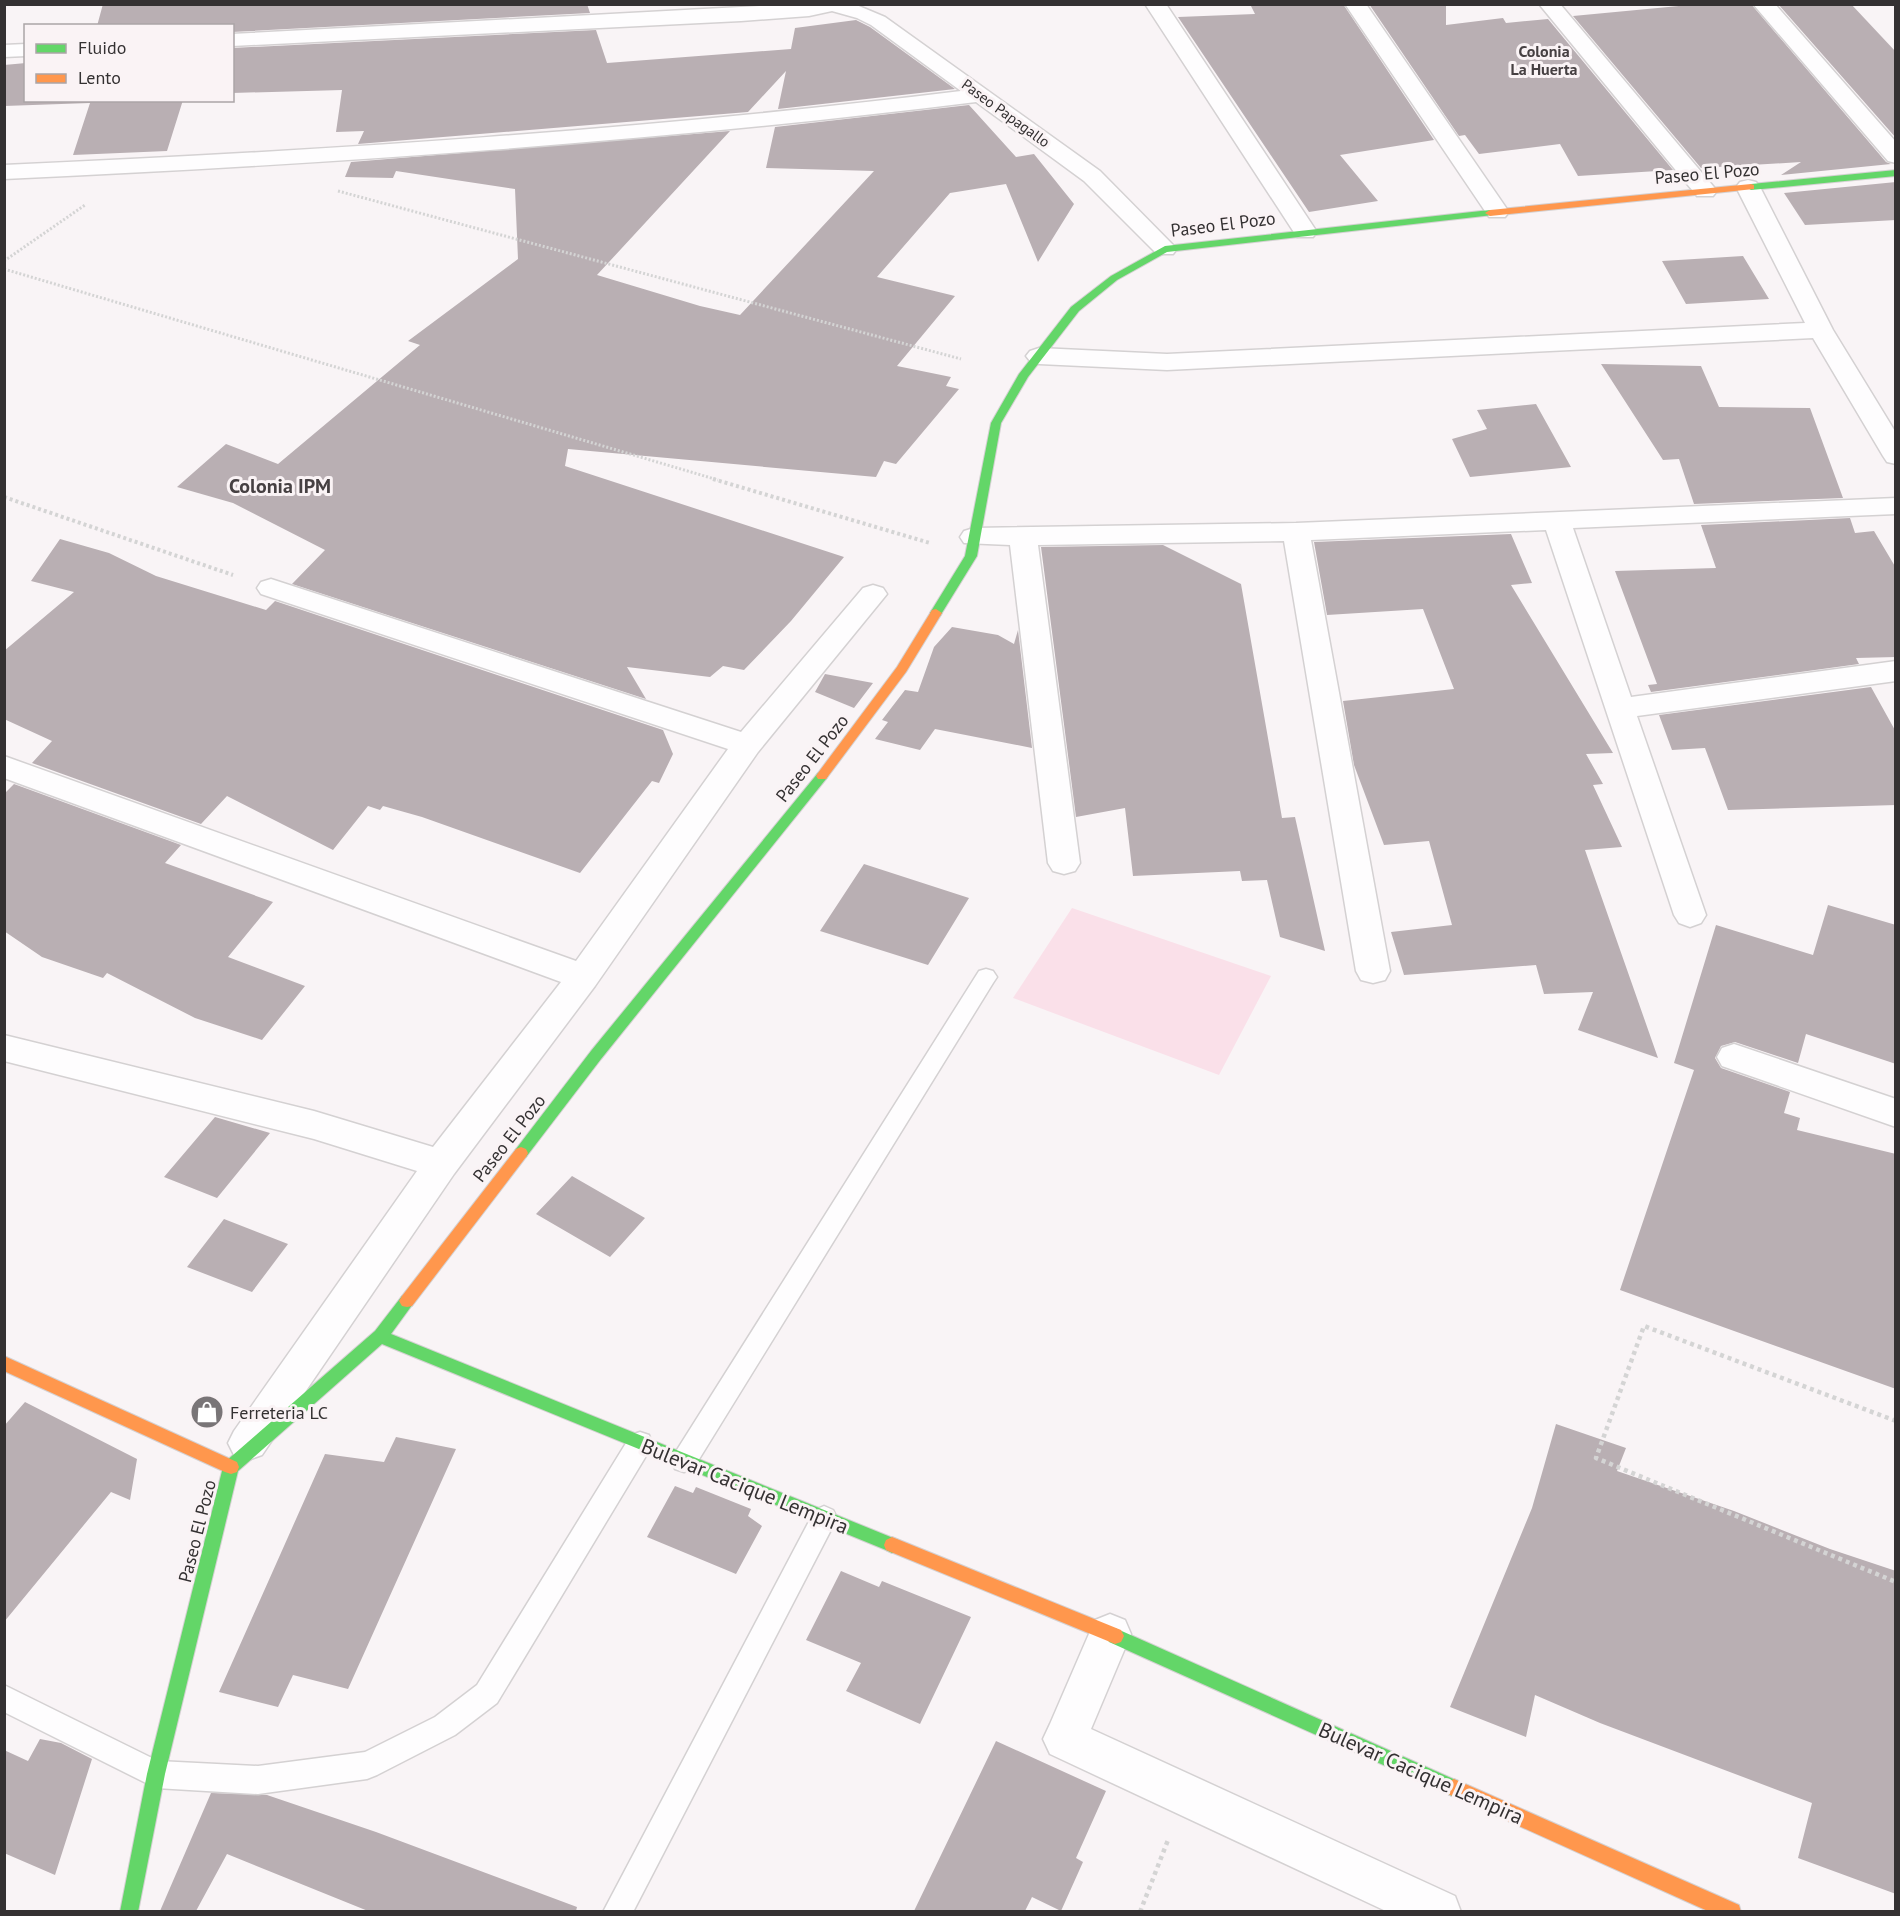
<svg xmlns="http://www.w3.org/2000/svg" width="1900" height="1916" viewBox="0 0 1900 1916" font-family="'PT Sans',sans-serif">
  <rect width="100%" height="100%" fill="#f9f4f6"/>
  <path fill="#fae0e9" d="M 1072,908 L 1271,976 L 1219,1075 L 1013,998 Z"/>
  <path fill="#b9afb3" d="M 103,4 L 587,4 L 590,13 L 232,32 L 232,26 L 97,26 Z
    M 1250,4 L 1343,4 L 1434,140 L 1340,155 L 1378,201 L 1309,212 L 1178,17 L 1255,14 Z
    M 1369,4 L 1446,4 L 1446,25 L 1503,18 L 1506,23 L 1548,19 L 1673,170 L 1578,176 L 1560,144 L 1479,154 L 1465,135 L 1459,136 Z
    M 1700,4 L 1751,4 L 1886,162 L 1891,164 L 1781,175 L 1801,162 L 1701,168 L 1573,16 Z
    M 1778,4 L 1851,4 L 1896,52 L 1896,138 Z
    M 856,20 L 870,27 L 955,89 L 778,109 L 786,71 L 748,112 L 358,144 L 364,131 L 336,132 L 342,90 L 232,93 L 232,48 L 596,30 L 607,63 L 791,49 L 795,28 Z
    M 26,63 L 26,100 L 183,100 L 167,151 L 73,155 L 90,103 L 4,106 L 4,65 Z
    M 969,105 L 1016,157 L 1034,154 L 1074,204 L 1038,262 L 1006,184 L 950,193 L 877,277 L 955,296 L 897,366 L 951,377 L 946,386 L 959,389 L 896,464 L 884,461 L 876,477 L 568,449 L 565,466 L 844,557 L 791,621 L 744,670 L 723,666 L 710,677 L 627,667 L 646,699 L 292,584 L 325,550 L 233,503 L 177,487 L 226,444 L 278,464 L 420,345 L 408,341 L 518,259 L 515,189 L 396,171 L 393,178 L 345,177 L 351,162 L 730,131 L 597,275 L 700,306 L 740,315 L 874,171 L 766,168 L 775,127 Z
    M 1896,182 L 1896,220 L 1805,225 L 1784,193 Z
    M 1743,256 L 1769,299 L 1686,304 L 1662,261 Z
    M 1601,364 L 1701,366 L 1719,407 L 1810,408 L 1843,498 L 1694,504 L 1679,459 L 1663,460 Z
    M 1536,404 L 1571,467 L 1470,477 L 1452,439 L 1487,429 L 1477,410 Z
    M 1850,518 L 1855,533 L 1874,531 L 1896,568 L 1896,657 L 1856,658 L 1859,664 L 1651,692 L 1648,685 L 1657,684 L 1615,571 L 1716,568 L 1701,525 Z
    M 1511,534 L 1532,583 L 1511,585 L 1613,753 L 1586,754 L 1603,784 L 1593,785 L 1622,847 L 1585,850 L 1658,1058 L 1578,1030 L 1593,992 L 1544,994 L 1536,965 L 1404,975 L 1391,932 L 1452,925 L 1429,841 L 1384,845 L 1354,765 L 1343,701 L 1454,689 L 1423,609 L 1327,615 L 1314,542 Z
    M 60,539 L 109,553 L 156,576 L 266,610 L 275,601 L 663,730 L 673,754 L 659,783 L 652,781 L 580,873 L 422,817 L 383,806 L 380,810 L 368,806 L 333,850 L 227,796 L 201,824 L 32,763 L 52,741 L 4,719 L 4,651 L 74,592 L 31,581 Z
    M 1163,545 L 1241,584 L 1282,818 L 1295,817 L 1325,951 L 1280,937 L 1267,880 L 1242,881 L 1240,871 L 1133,876 L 1125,808 L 1076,817 L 1041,547 Z
    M 952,627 L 998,635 L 1014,644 L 1018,630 L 1032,748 L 935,729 L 920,750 L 875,739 L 888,722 L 882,720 L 905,690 L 918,692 L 934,647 Z
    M 825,674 L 873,683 L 854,708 L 815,692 Z
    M 1871,687 L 1896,732 L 1896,805 L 1728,810 L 1705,748 L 1672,750 L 1659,715 Z
    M 14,784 L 181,845 L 165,863 L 273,902 L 228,957 L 305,986 L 262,1040 L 195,1018 L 107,973 L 103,978 L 42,957 L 4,931 L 4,794 Z
    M 864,864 L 969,898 L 928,965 L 820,931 Z
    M 1828,905 L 1896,925 L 1896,1064 L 1806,1034 L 1798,1063 L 1735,1042 L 1721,1046 L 1715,1058 L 1721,1068 L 1790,1092 L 1784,1113 L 1800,1118 L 1797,1130 L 1896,1154 L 1896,1389 L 1620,1290 L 1694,1070 L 1674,1063 L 1716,925 L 1813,955 Z
    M 215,1117 L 270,1133 L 217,1198 L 164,1177 Z
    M 572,1176 L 645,1218 L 610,1257 L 536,1214 Z
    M 224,1219 L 288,1244 L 252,1292 L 187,1267 Z
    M 25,1402 L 137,1459 L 130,1500 L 111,1492 L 4,1622 L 4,1426 Z
    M 1556,1424 L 1626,1448 L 1617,1471 L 1734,1511 L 1830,1549 L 1896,1571 L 1896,1894 L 1798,1858 L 1812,1803 L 1600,1723 L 1535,1695 L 1526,1737 L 1450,1707 L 1532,1508 Z
    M 396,1437 L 456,1449 L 348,1689 L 293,1675 L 278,1707 L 219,1692 L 325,1454 L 384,1462 Z
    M 675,1486 L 693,1493 L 696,1487 L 751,1509 L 748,1516 L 762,1526 L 736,1574 L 647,1537 Z
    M 841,1571 L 879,1587 L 882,1581 L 971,1617 L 920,1724 L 846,1691 L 861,1663 L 806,1640 Z
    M 40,1739 L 61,1743 L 92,1759 L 55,1875 L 4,1853 L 4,1750 L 28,1761 Z
    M 996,1741 L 1106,1791 L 1076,1858 L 1083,1862 L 1061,1911 L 1032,1897 L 1025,1911 L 914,1911 Z
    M 211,1793 L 267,1795 L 376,1832 L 577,1907 L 576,1911 L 368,1911 L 227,1854 L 196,1911 L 160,1911 Z"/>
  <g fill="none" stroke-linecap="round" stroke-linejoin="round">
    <g stroke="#d4d1d2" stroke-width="3">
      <path id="lane" d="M 986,969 L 993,971 L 997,977 L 993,983 L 693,1469 L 684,1472 L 675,1469 L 671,1461 L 675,1453 L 979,971 Z
        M 640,1432 L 649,1435 L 652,1443 L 649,1451 L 497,1703 L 455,1735 L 377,1775 L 367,1779 L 258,1794 L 156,1788 L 4,1712 L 4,1685 L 158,1761 L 258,1766 L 365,1752 L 435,1717 L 477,1685 L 631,1435 Z
        M 824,1506 L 833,1510 L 837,1518 L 833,1526 L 633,1912 L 603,1912 L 815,1510 Z"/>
    </g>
    <g stroke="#d4d1d2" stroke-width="3">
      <path id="street" d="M 799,4 L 854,4 L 885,17 L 1100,171 L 1177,249 L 1173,254 L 1157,254 L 1084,181 L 976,102 C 653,142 329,164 4,179 L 4,165 C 324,151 643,130 961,91 L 871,25 L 857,18 L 832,11 L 809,16 L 741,21 L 232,46 L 232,34 Z
        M 1145,4 L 1166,4 L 1317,232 L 1313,237 L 1297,237 Z
        M 1345,4 L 1366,4 L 1509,212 L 1505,217 L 1489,217 Z
        M 1539,4 L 1560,4 L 1713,186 L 1717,191 L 1713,196 L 1697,196 Z
        M 1753,4 L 1775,4 L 1896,142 L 1896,163 L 1888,161 Z
        M 26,44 L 26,56 L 4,57 L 4,45 Z
        M 1748,180 L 1756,182 L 1760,187 L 1833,330 L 1896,433 L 1896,464 L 1887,462 L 1883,456 L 1813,338 L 1167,370 L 1039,364 L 1030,361 L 1026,356 L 1030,351 L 1039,348 L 1167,354 L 1805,323 L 1736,187 L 1740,182 Z
        M 1896,498 L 1896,514 L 1573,528 L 1631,697 L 1896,661 L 1896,681 L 1637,716 L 1706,915 L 1701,923 L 1690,927 L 1679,923 L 1674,915 L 1546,530 L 1311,540 L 1390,971 L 1385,980 L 1373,983 L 1361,980 L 1356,971 L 1284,541 L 1038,545 L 1080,863 L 1075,871 L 1064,874 L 1053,871 L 1048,863 L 1010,545 L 964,543 L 960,537 L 964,531 L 974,528 L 1296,523 Z
        M 271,579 L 741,732 L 863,588 L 873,585 L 883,588 L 887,594 L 758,752 L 595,986 L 454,1174 L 262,1455 L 248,1460 L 234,1455 L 228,1443 L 234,1431 L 417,1171 L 314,1139 L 4,1061 L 4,1035 L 314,1111 L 433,1147 L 561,982 L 4,778 L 4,756 L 576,961 L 728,749 L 261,594 L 257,588 L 261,582 Z
        M 1734,1044 L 1896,1099 L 1896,1127 L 1722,1066 L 1717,1057 L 1722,1048 Z
        M 1110,1614 L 1125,1620 L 1131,1634 L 1091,1729 L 1455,1896 L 1461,1912 L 1388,1912 L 1050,1754 L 1043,1739 L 1050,1724 L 1095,1620 Z"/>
    </g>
    <g stroke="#d4d1d2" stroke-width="2">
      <path id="fast" d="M 1896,170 L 1896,176 L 1751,190 L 1746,187 L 1751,184 Z
        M 1490,210 L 1495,213 L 1493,215 L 1167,252 L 1117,280 L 1079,311 L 1028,377 L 1001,423 L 977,556 L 940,616 L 932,616 L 930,613 L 965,556 L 991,423 L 1019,374 L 1071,307 L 1111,276 L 1165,246 Z
        M 822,772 L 828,776 L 826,779 L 601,1059 L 526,1157 L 521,1159 L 516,1157 L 514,1153 L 516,1149 L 591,1051 L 818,773 Z
        M 407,1295 L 412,1296 L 415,1301 L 391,1334 L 898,1540 L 900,1545 L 898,1550 L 892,1553 L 886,1550 L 382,1344 L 238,1471 L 165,1774 L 138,1912 L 120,1912 L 147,1774 L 223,1467 L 225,1462 L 375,1331 L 402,1296 Z
        M 1115,1628 L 1460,1782 L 1463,1788 L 1460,1794 L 1454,1797 L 1448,1794 L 1109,1642 L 1106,1636 L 1109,1630 Z"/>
    </g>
    <g stroke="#d4d1d2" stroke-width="2">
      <path id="slow" d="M 1751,184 L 1754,185 L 1754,189 L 1490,216 L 1485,213 L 1490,210 Z
        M 936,609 L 942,613 L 906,672 L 826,779 L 818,779 L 816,776 L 818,773 L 897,667 L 932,610 Z
        M 521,1147 L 526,1149 L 528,1153 L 526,1157 L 412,1306 L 407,1307 L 402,1306 L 399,1301 L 402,1296 L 516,1149 Z
        M 4,1356 L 237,1462 L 239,1467 L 237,1472 L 231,1474 L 225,1472 L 4,1371 Z
        M 892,1537 L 1121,1630 L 1124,1636 L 1121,1642 L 1115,1644 L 886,1550 L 884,1545 L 886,1540 Z
        M 1454,1779 L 1739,1905 L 1741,1912 L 1710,1912 L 1448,1794 L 1445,1788 L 1448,1782 Z"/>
    </g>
    <path stroke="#d4d4d4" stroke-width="3" stroke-dasharray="2 2" stroke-linecap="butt" d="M 338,191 L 961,359
      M 4,261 L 85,205
      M 4,269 L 718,480"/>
    <path stroke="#d4d4d4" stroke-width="4" stroke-dasharray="3 3" stroke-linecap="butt" d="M 713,479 L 930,543
      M 4,497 L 233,575"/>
    <path stroke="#d4d4d4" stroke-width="4.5" stroke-dasharray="4 4" stroke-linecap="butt" d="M 1896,1421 L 1644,1326 L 1596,1458 L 1896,1582
      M 1140,1912 L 1168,1840"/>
    <use href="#lane" fill="#fefdfe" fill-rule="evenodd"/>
    <use href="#street" fill="#fefdfe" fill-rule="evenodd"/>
    <use href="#fast" fill="#63d668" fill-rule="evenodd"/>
    <use href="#slow" fill="#ff974d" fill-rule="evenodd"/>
  </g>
  <defs>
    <g id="shop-disc" transform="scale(1.725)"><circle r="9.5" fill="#797577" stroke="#faf3f5"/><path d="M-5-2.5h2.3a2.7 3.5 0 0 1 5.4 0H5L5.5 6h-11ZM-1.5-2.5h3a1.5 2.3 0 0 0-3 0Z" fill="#fff"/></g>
  </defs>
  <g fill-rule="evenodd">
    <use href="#shop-disc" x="207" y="1412"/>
  </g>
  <g text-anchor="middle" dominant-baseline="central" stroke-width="6" stroke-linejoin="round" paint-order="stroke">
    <g font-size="15" fill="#343132" stroke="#faf3f5">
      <text transform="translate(1006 113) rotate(36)">Paseo Papagallo</text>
    </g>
    <g font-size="16" font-weight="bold" fill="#464042" stroke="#faf3f5">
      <text x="1544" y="51">Colonia<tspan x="1544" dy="18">La Huerta</tspan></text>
    </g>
    <g font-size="18" fill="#343132" stroke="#faf3f5">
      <text transform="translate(1707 173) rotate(-5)">Paseo El Pozo</text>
      <text transform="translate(1223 224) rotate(-7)">Paseo El Pozo</text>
      <text transform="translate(812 758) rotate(-52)">Paseo El Pozo</text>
      <text transform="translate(509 1138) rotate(-52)">Paseo El Pozo</text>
      <text transform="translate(197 1531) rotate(-76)">Paseo El Pozo</text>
    </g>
    <g font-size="18" fill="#343132" stroke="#faf3f5" text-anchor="start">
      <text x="230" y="1412">Ferreteria LC</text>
    </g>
    <g font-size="20" font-weight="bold" fill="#464042" stroke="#faf3f5">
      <text x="280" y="486">Colonia IPM</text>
    </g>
    <g font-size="21" fill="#343132" stroke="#faf3f5">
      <text transform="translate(745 1486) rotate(22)">Bulevar Cacique Lempira</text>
      <text transform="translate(1421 1773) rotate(24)">Bulevar Cacique Lempira</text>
    </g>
  </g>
  <rect width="1900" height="1916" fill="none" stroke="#343132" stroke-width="12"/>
  <rect x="24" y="24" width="210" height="78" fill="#faf3f5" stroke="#aba5a7" stroke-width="1.5"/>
  <rect x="36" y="44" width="30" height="9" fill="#63d668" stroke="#aba5a7" stroke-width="1.5"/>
  <text x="78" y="54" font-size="18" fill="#343132">Fluido</text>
  <rect x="36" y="74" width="30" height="9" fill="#ff974d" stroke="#aba5a7" stroke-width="1.5"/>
  <text x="78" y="84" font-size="18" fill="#343132">Lento</text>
</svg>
